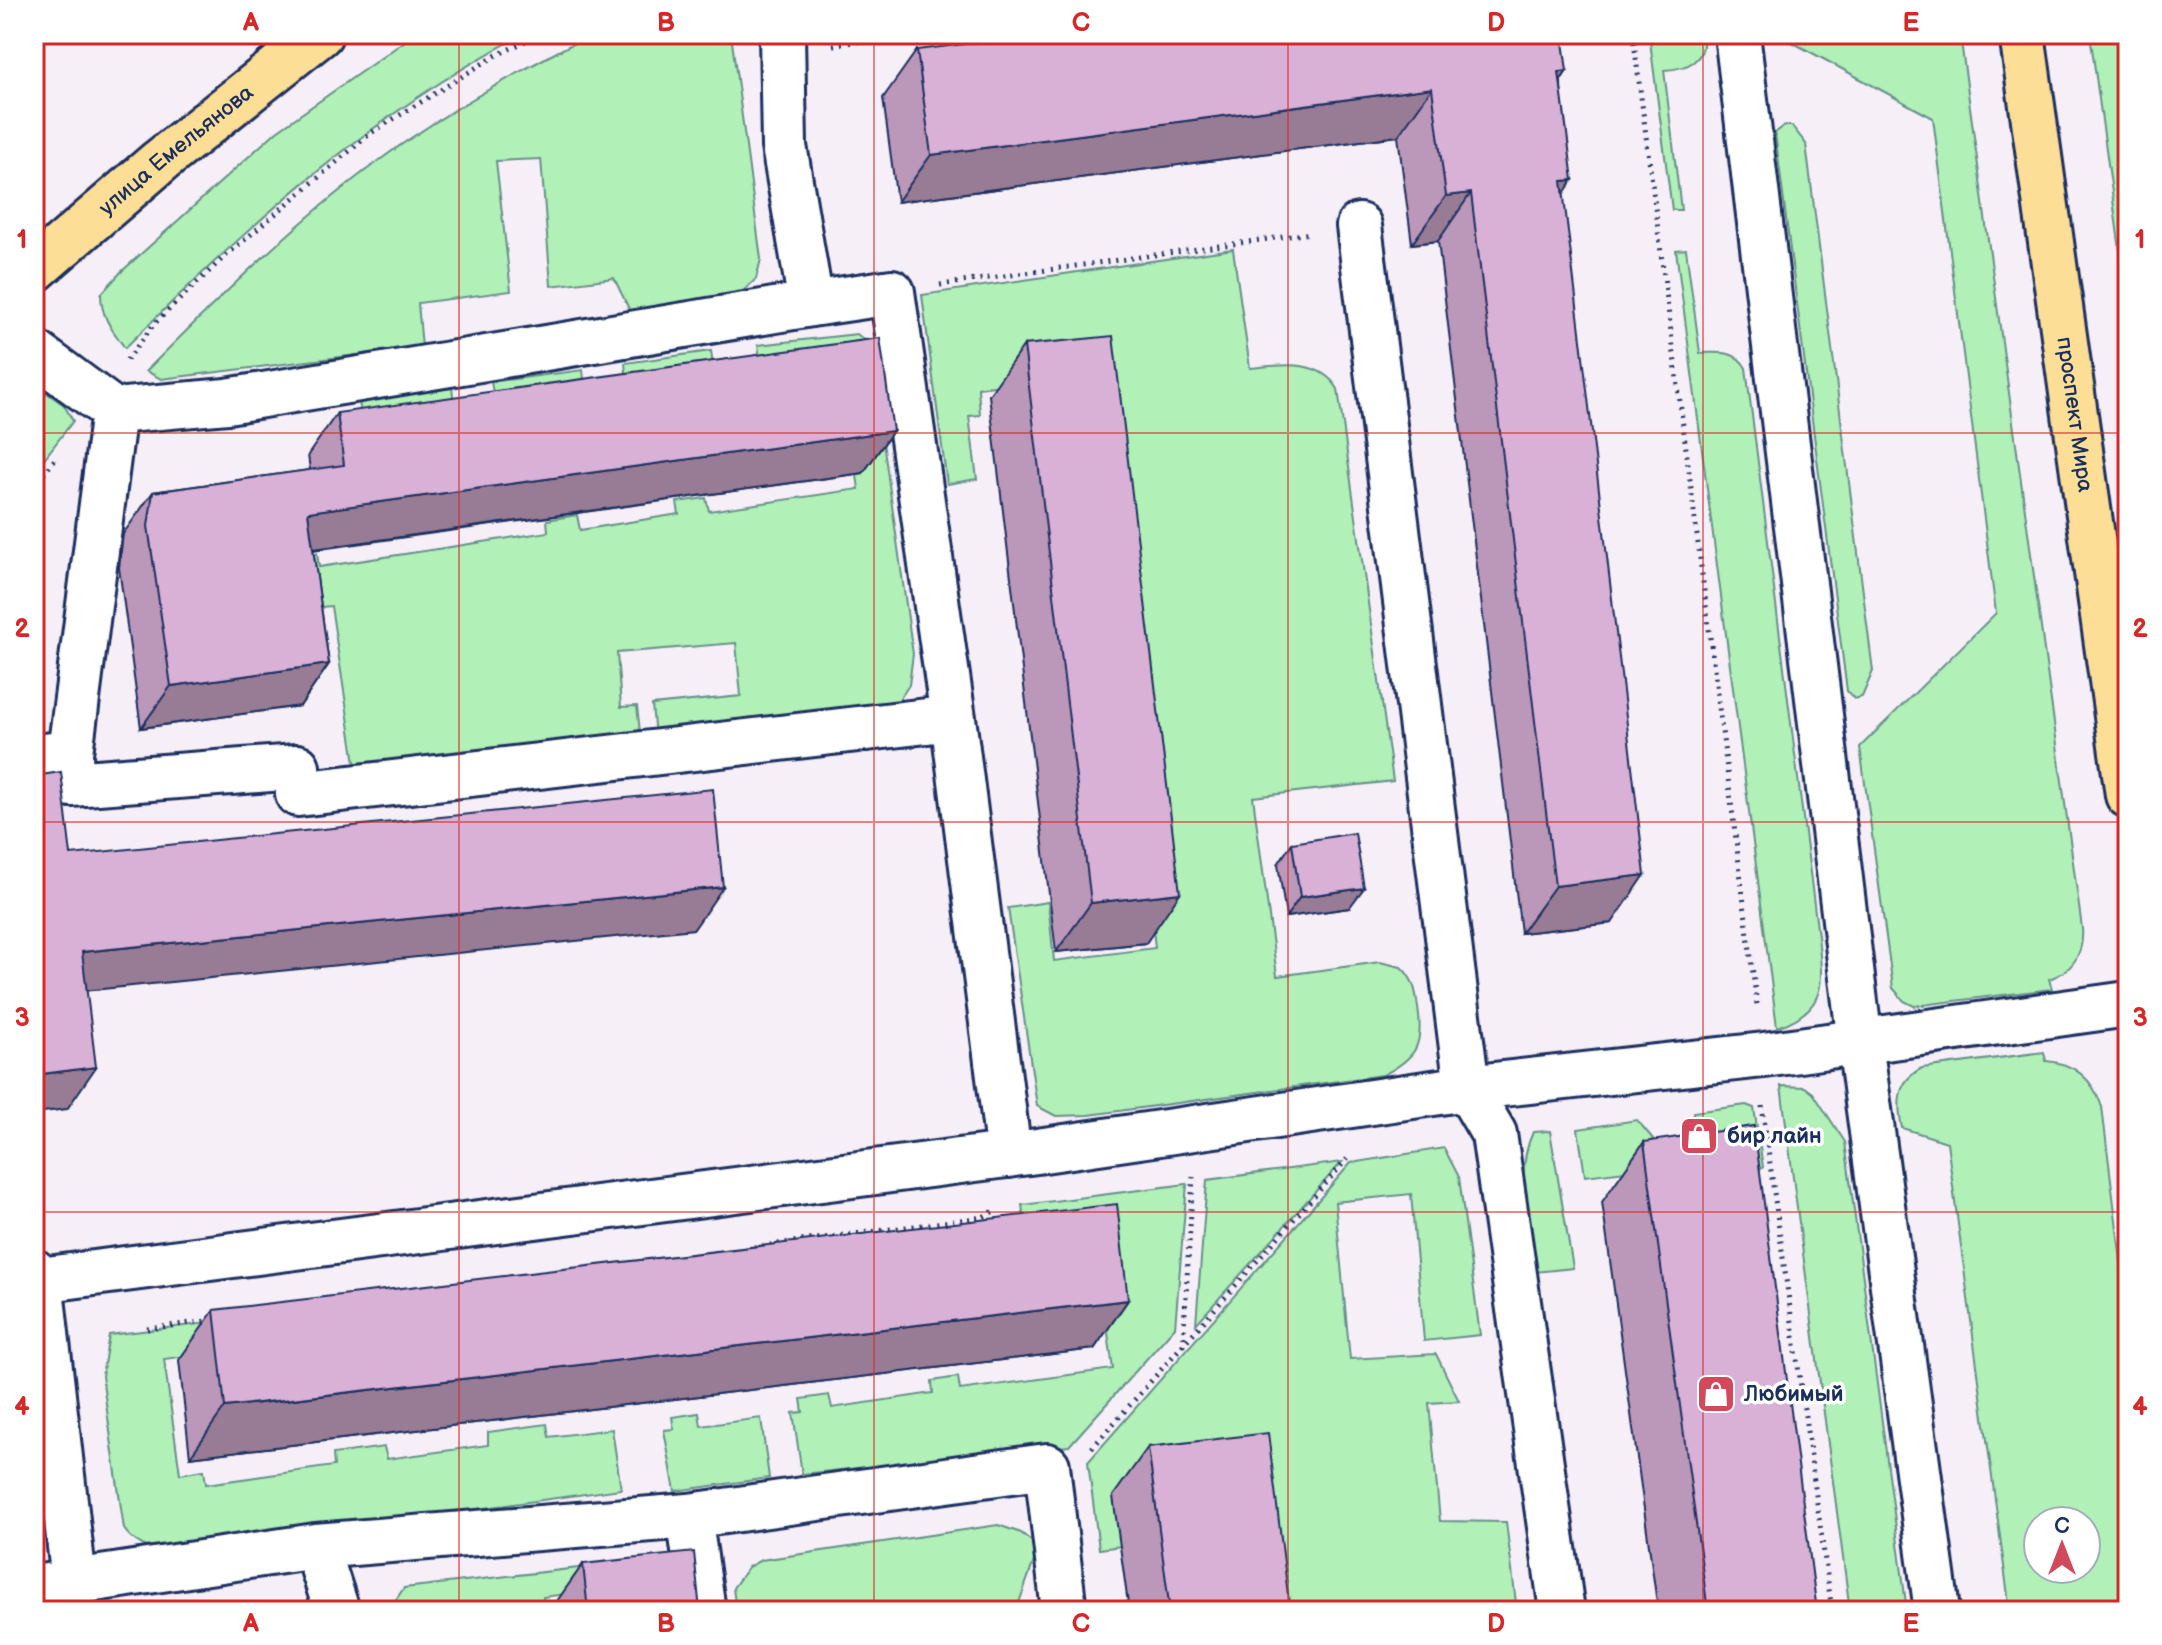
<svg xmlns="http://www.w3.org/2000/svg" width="2162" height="1645" viewBox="0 0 2162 1645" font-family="'Balsamiq Sans',sans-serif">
  <rect width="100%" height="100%" fill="#f7eff7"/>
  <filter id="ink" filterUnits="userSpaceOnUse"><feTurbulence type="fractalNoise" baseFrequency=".0125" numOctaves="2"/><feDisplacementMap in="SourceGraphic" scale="16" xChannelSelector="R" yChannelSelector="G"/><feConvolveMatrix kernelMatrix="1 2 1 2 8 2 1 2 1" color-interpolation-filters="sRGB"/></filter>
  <g filter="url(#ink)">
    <path fill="#b1f0b7" stroke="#66908a" stroke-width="2" fill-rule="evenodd" d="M 415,34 L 524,34 C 368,116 249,225 125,348 C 112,330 101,317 101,294 L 121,272 L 277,131 Z
      M 592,34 L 731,34 L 761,259 L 756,279 L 740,294 L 632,315 L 614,278 L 551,286 L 541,159 L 496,161 L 511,291 L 418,303 L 422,347 L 161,379 L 146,371 C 213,304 281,236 357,177 C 429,121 510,75 592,34 Z
      M 1649,34 L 1703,34 C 1707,61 1687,69 1664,70 L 1681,210 L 1672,210 Z
      M 1777,34 L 1960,34 L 2082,928 C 2084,953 2073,971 2049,979 L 2052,989 L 1914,1006 L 1904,1001 L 1893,988 L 1860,747 L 1996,613 L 1933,118 Z
      M 2090,34 L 2128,34 L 2128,308 Z
      M 1784,126 L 1792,126 L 1806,144 L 1873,671 L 1862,697 L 1854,699 L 1847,691 L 1775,133 Z
      M 1233,249 L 1250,368 C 1281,365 1319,358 1338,389 L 1393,781 L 1253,797 L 1277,976 L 1380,962 L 1401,967 C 1414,979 1416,991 1418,1008 C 1424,1045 1416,1058 1383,1075 L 1089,1115 L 1056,1116 L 1037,1106 L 1008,908 L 1048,902 L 1054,961 L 1155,948 L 1092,374 L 978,388 L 980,415 L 969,416 L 977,479 L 947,484 L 922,295 Z
      M 1686,249 L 1700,353 C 1718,353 1736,349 1746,368 L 1818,936 C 1823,982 1828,1010 1777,1027 L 1676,250 Z
      M 857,334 L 863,339 L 871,357 L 913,654 L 909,685 L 897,703 L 656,746 L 652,705 L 741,696 L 736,643 L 617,653 L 621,707 L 637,706 L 642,749 L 359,789 L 331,606 L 302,609 L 295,556 L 317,553 L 319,567 L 548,532 L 547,520 L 577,515 L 580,530 L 679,514 L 677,502 L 706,498 L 709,511 L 859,489 L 842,376 L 762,374 L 758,345 Z
      M 711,351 L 716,388 L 628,390 L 625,363 Z
      M 583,370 L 587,407 L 496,409 L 491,382 Z
      M 34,384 L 64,405 L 73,421 L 34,472 Z
      M 452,388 L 457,425 L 363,427 L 359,402 Z
      M 2044,1052 L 2046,1061 C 2074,1063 2093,1079 2102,1107 L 2128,1318 L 2128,1611 L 2010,1611 L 1947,1142 L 1902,1128 C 1897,1103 1896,1082 1922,1068 ZM 2038,1521 L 2086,1521 L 2086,1569 L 2038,1569 Z
      M 1781,1086 L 1805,1087 L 1813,1093 L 1845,1142 L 1907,1611 L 1850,1611 Z
      M 1746,1105 L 1754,1108 L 1763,1167 L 1754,1175 L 1698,1161 L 1693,1112 Z
      M 1637,1120 L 1675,1165 L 1585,1176 L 1578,1129 Z
      M 1550,1131 L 1573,1268 L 1535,1272 C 1530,1228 1513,1174 1533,1132 Z
      M 1444,1148 L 1459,1177 L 1480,1335 L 1424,1341 L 1411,1194 L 1335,1202 L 1350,1359 L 1436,1354 L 1459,1401 L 1429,1403 L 1440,1521 L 1506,1522 L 1517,1611 L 1262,1611 L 1121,1546 L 1099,1549 L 1088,1462 L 1351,1163 Z
      M 1342,1162 L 1196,1324 L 1207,1180 Z
      M 1187,1184 L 1175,1327 L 1069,1446 L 802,1474 L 793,1413 L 803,1412 L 801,1399 L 829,1395 L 832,1408 L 933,1393 L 932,1381 L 958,1377 L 960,1390 L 1113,1369 L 1097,1254 L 1029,1250 L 1022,1205 Z
      M 233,1320 L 237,1349 L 164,1359 L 180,1474 L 204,1470 L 206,1484 L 334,1466 L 333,1454 L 384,1447 L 387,1459 L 488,1445 L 488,1432 L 547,1424 L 549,1437 L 612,1429 L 621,1489 L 168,1552 C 150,1550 134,1544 124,1529 L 102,1376 L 109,1335 Z
      M 699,1413 L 701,1426 L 761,1418 L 769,1478 L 675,1491 L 664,1430 L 674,1429 L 672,1417 Z
      M 998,1525 L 1021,1533 L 1039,1547 L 1016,1611 L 736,1611 L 733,1588 L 748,1567 L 761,1560 Z
      M 631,1562 L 660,1581 L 543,1597 L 545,1611 L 388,1611 L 404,1588 Z"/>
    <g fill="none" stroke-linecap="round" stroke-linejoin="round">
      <g stroke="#1b2f5e" stroke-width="50">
        <path id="minor" d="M 782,34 L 784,146 L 811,304 L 227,401 L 114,411 L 70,753 L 71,784 L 297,767 L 298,794 L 953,718 L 1009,1155
          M 1737,34 L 1860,1043 L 1937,1611
          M 1359,226 L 1467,1088 L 1494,1134 L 1562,1611
          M 811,304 L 892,292 L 953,718
          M 34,352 L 114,411
          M 34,757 L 70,753
          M 34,1272 L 40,1280 L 74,1582
          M 40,1280 L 1037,1151 L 1467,1088 L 1764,1055 L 2128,1004
          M 689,1516 L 703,1611
          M 316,1546 L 689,1516 L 1047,1466 L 1064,1611
          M 34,1588 L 316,1546 L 337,1611"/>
      </g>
      <g stroke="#1b2f5e" stroke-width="50">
        <g id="major">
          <path id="s1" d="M 2022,34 L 2128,795"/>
          <path id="s2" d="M 34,270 L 159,162 L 320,34"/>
        </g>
      </g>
      <path stroke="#1b2f5e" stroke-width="5" stroke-dasharray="2 6" stroke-linecap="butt" d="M 1633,34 L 1757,1005
        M 833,45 L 908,34
        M 940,285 L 1311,233
        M 127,360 L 154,324 L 222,259 L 371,133 L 495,56 L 540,34
        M 34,487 L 55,459
        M 1762,1106 L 1832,1611
        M 754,1247 L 983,1217 L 996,1210
        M 147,1329 L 213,1320
        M 1183,1346 L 1193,1177
        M 1092,1448 L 1347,1159"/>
      <use href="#minor" stroke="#fff" stroke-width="44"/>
      <use href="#major" stroke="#fdde96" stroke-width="44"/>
    </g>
    <path fill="#bb98b9" stroke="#1b2f5e" stroke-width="2" d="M 917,50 L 1567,71 L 1561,80 L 1563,194 L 1612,923 L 1521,933 L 1438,241 L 1412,244 L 1398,136 L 897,202 L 883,98 Z
      M 1024,345 L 1146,943 L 1056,952 L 989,395 Z
      M 337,413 L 893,431 L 863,473 L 313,550 L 329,664 L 300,706 L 141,728 L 119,568 L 123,534 L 153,492 L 310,470 L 308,455 Z
      M 1292,843 L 1349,908 L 1286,917 L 1278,864 Z
      M 1644,1142 L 1817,1611 L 1658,1611 L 1602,1202 Z
      M 1128,1300 L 1094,1349 L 190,1457 L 179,1360 L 214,1310 Z
      M 1148,1447 L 1290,1611 L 1129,1611 L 1113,1496 Z
      M 583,1564 L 700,1611 L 550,1611 Z"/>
    <path fill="#987c96" stroke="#1b2f5e" stroke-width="2" d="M 1567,71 L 1534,118 L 1559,72 Z
      M 1432,88 L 1398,136 L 897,202 L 931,155 Z
      M 1573,180 L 1540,228 L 1562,181 Z
      M 1471,193 L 1438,241 L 1412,244 L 1446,196 Z
      M 893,431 L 863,473 L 278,554 L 308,512 Z
      M 329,664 L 300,706 L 141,728 L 171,686 Z
      M 1645,875 L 1612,923 L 1521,933 L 1555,886 Z
      M 723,887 L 694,929 L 53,994 L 82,952 Z
      M 1364,888 L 1349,908 L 1286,917 L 1300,897 Z
      M 1180,893 L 1146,943 L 1056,952 L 1091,903 Z
      M 96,1067 L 67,1109 L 34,1113 L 34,1075 Z
      M 1128,1300 L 1094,1349 L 190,1457 L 225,1407 Z"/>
    <path fill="#d9b1d7" stroke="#1b2f5e" stroke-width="2" d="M 1042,34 L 1562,34 L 1567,71 L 1559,72 L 1573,180 L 1562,181 L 1645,875 L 1555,886 L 1471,193 L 1446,196 L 1432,88 L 931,155 L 917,50 Z
      M 1113,336 L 1180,893 L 1091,903 L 1024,345 Z
      M 880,338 L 893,431 L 308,512 L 329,664 L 171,686 L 148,526 L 153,492 L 344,465 L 337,413 Z
      M 61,772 L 71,855 L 713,789 L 723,887 L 82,952 L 96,1067 L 34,1075 L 34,776 Z
      M 1355,833 L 1364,888 L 1300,897 L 1292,843 Z
      M 1754,1126 L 1817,1611 L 1708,1611 L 1644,1142 Z
      M 1117,1204 L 1128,1300 L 225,1407 L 214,1310 Z
      M 1268,1433 L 1290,1611 L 1170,1611 L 1148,1447 Z
      M 694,1552 L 700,1611 L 588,1611 L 583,1564 Z"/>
  </g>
  <path fill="none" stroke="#d62828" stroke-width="2" stroke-opacity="0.55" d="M 459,34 L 459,1611M 874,34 L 874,1611M 1288,34 L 1288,1611M 1703,34 L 1703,1611M 34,433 L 2128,433M 34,822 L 2128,822M 34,1212 L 2128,1212"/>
  <defs>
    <g id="shop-square" transform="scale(2)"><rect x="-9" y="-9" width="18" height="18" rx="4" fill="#d1495b" stroke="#fff"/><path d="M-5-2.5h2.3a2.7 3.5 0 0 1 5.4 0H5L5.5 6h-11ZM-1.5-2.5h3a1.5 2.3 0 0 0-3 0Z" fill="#fff"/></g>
  </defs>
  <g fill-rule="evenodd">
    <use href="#shop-square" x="1699" y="1136"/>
    <use href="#shop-square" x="1716" y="1394"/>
  </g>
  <g text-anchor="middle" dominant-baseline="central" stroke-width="7" stroke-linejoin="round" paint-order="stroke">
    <g font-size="22" fill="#1b2f5e" stroke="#fff">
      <text stroke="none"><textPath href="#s2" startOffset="186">улица Емельянова</textPath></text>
      <text stroke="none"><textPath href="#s1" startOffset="384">проспект Мира</textPath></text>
    </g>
    <g font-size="22" font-weight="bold" fill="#1b2f5e" stroke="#fff" text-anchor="start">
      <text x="1727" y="1136">бир лайн</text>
      <text x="1744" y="1394">Любимый</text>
    </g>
  </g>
  <rect width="2162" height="1645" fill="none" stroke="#fff" stroke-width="88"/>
  <g transform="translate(2062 1545)"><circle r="38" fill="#ffffff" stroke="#a4acbf" stroke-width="2"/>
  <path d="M0-6L14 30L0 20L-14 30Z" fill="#d1495b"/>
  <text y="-12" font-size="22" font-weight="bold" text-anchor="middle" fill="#1b2f5e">С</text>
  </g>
  <rect x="44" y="44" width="2074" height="1557" fill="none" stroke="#d62828" stroke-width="3"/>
  <g font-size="26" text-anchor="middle" font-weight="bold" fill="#d62828">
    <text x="251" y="31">A</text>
    <text x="666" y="31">B</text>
    <text x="1081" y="31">C</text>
    <text x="1496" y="31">D</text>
    <text x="1911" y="31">E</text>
    <text x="22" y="248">1</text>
    <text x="2140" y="248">1</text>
    <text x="22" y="637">2</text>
    <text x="2140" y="637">2</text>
    <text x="22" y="1026">3</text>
    <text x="2140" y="1026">3</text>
    <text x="22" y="1415">4</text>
    <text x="2140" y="1415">4</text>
    <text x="251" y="1632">A</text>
    <text x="666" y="1632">B</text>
    <text x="1081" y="1632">C</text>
    <text x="1496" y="1632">D</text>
    <text x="1911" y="1632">E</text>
  </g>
</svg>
